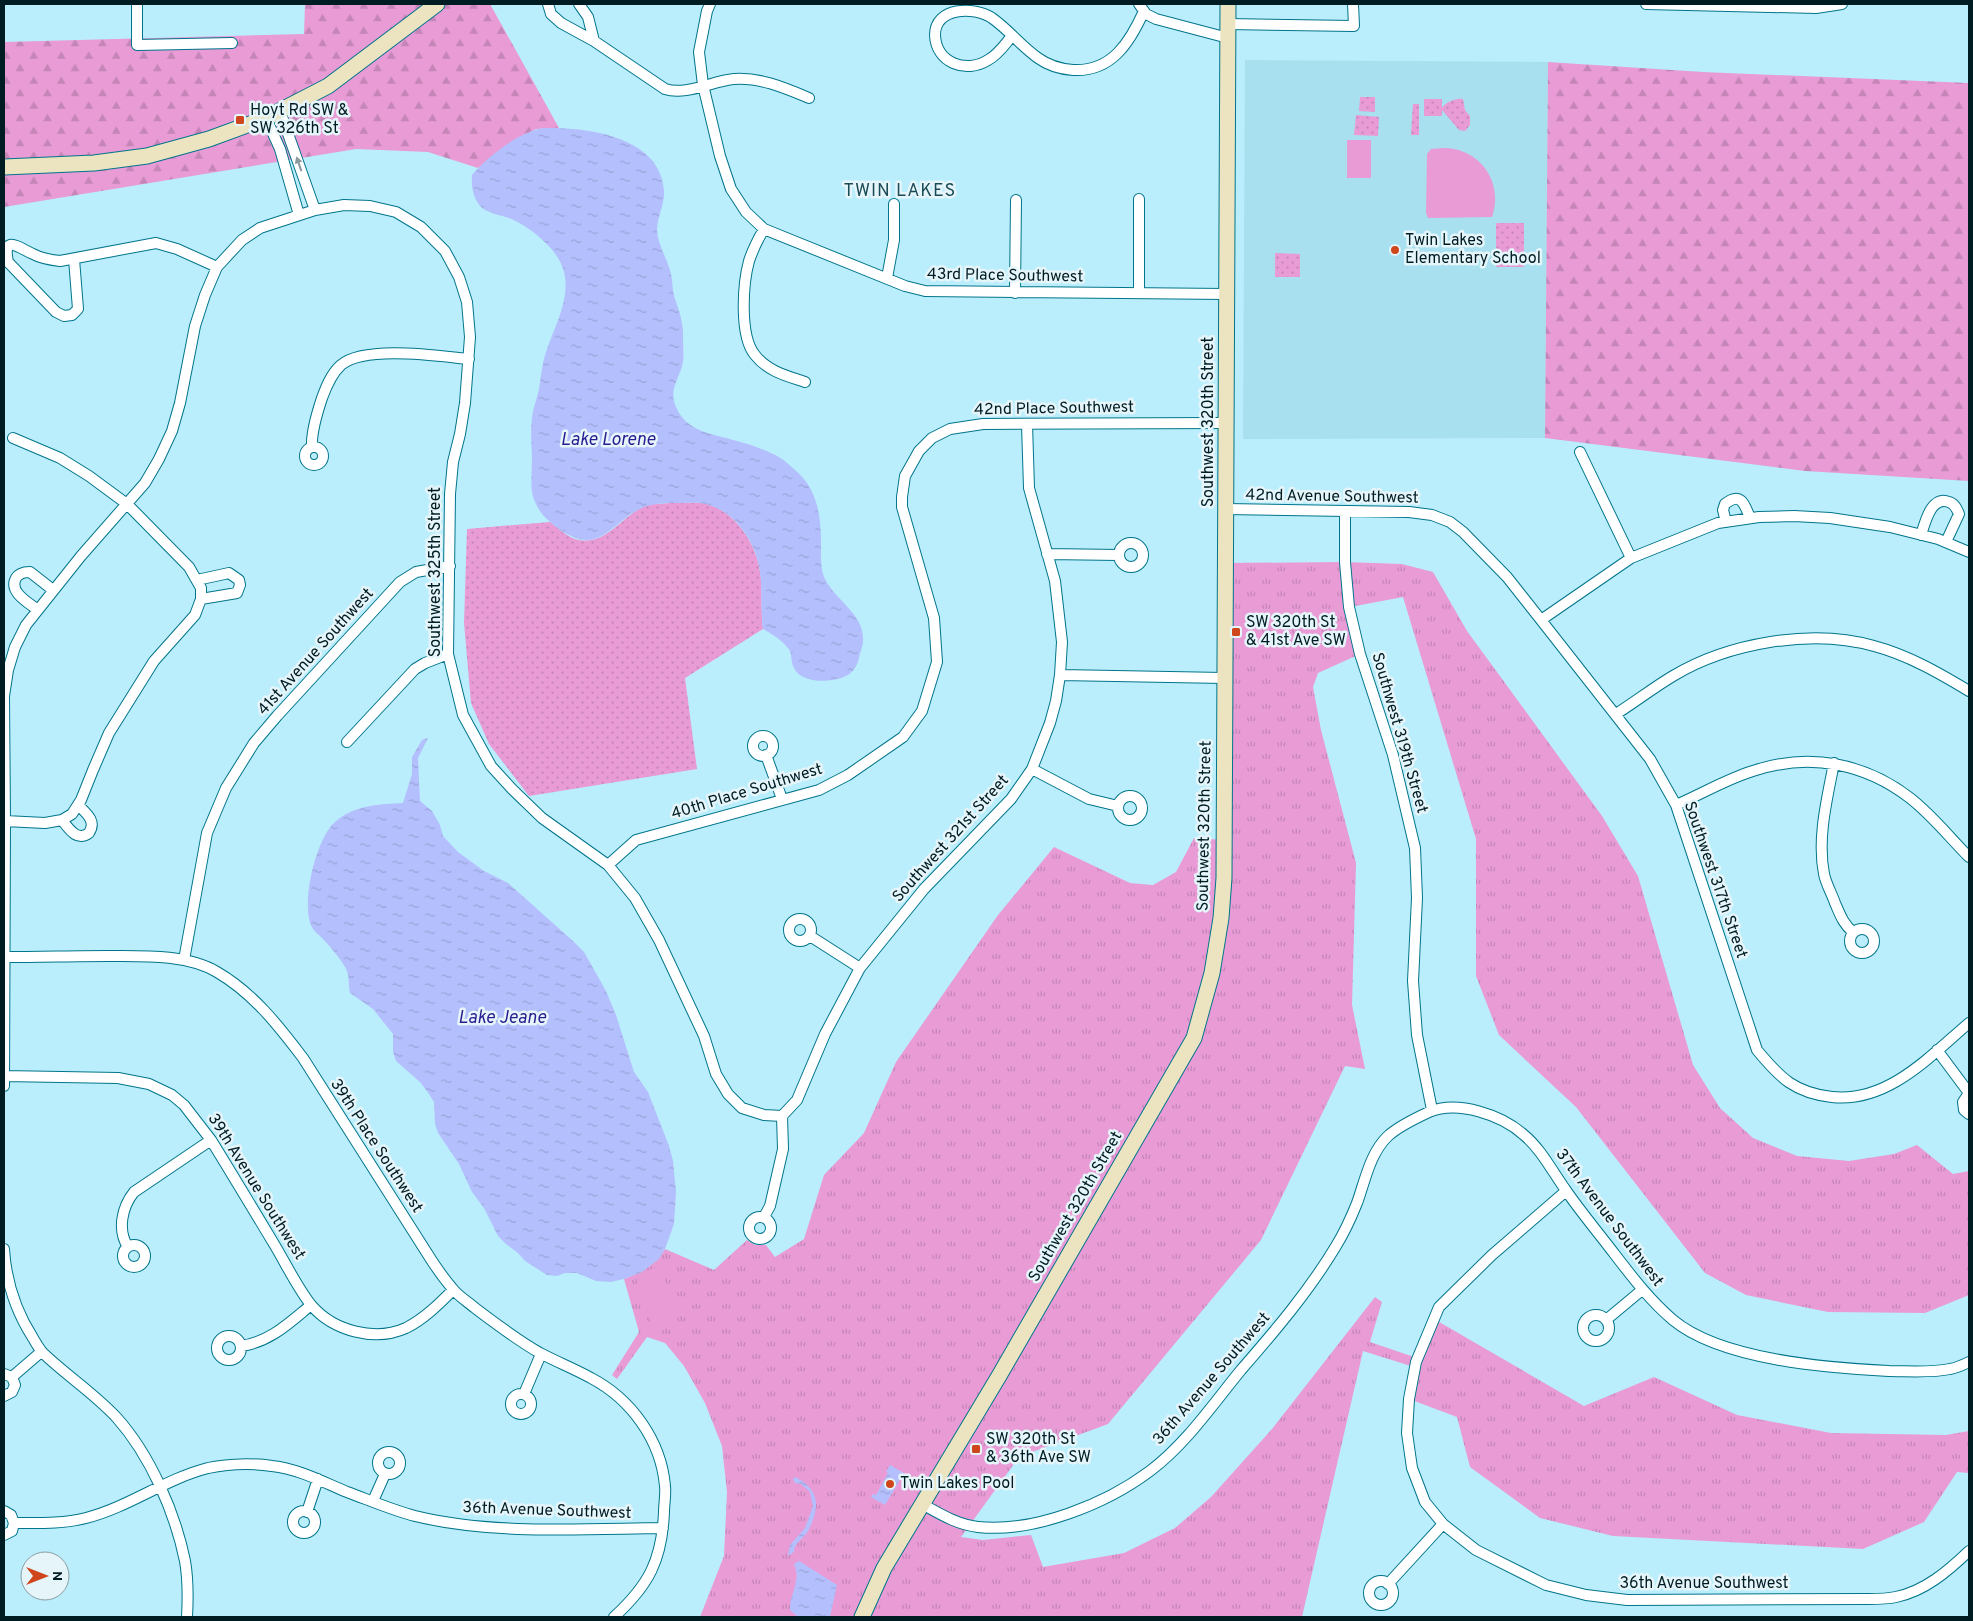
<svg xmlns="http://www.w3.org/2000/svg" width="1973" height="1621" viewBox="0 0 1973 1621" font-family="Overpass,sans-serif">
  <defs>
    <pattern id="grass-tufts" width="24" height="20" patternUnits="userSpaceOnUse" patternTransform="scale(1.25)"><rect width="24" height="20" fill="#e89bd5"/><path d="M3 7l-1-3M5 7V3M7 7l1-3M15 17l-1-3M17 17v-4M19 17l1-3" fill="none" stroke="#c585b7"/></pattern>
    <pattern id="forest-firs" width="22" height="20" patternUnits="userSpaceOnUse" patternTransform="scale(1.25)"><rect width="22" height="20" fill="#e89bd5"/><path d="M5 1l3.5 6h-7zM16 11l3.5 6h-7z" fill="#c585b7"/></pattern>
    <pattern id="park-dots" width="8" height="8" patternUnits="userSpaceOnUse" patternTransform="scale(1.25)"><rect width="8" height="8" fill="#e89bd5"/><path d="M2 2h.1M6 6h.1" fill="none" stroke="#c585b7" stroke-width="1.8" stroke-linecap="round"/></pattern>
    <pattern id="water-ripples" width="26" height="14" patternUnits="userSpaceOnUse" patternTransform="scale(1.25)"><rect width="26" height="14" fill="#b4bffd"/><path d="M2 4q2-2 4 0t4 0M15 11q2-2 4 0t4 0" fill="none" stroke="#99a4d9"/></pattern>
  </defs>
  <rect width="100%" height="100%" fill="#bbeefc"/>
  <path fill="#a8e0ef" d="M 1245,60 L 1548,62 L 1545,438 L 1243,439 Z"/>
  <path fill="url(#grass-tufts)" d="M 1345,562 L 1402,564 L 1433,572 L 1467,631 L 1602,816 L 1638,876 L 1693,1065 L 1720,1108 L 1753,1138 L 1797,1156 L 1849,1161 L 1894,1154 L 1917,1145 L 1953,1174 L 1969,1171 L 1969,1295 L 1925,1313 L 1828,1312 L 1746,1295 L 1705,1273 L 1576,1107 L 1499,1035 L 1476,976 L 1476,839 L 1403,597 L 1350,607 L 1360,654 L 1318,673 L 1313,687 L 1321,730 L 1356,863 L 1352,1005 L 1365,1069 L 1345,1066 L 1261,1240 L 1108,1424 L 1019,1457 L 961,1537 L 983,1540 L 1031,1535 L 1043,1567 L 1124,1553 L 1175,1528 L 1211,1497 L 1272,1429 L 1375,1297 L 1382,1302 L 1370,1342 L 1417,1358 L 1434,1319 L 1584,1406 L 1654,1377 L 1737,1415 L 1831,1433 L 1946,1435 L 1969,1431 L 1969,1473 L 1957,1472 L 1924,1522 L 1863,1549 L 1613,1536 L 1540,1518 L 1470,1467 L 1457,1417 L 1409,1399 L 1414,1367 L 1363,1351 L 1302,1617 L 700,1617 L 724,1556 L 727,1492 L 722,1446 L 705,1403 L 684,1366 L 665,1343 L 647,1337 L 617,1379 L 612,1375 L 639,1332 L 624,1279 C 642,1272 655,1265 665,1249 L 714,1270 L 747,1240 L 755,1245 L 766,1245 L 775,1257 L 804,1239 L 824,1175 L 864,1133 L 896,1062 L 998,915 L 1054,847 L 1130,883 L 1153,885 L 1176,872 L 1194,838 L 1224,840 L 1225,563 Z"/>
  <path fill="url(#forest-firs)" d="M 305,4 L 490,4 L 559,128 L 536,129 L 507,145 L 478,168 L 428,152 L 356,149 L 4,207 L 4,42 L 304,34 Z
    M 1548,62 L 1703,72 L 1969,83 L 1969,481 L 1805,471 L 1545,438 Z"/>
  <path fill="url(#park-dots)" d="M 1360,97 L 1375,97 L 1375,112 L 1359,111 Z
    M 1424,99 L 1442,99 L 1442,108 C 1446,102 1456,98 1463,99 L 1465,110 L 1470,116 L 1470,125 L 1465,131 L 1459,130 L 1442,110 L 1442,116 L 1424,116 Z
    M 1413,104 L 1419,104 L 1419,135 L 1411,135 Z
    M 1356,115 L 1379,117 L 1378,136 L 1354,135 Z
    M 1496,223 L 1524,223 L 1524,267 L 1496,267 Z
    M 1275,253 L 1300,254 L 1300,277 L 1275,277 Z
    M 670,503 C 680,503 691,502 701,503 C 736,508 759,547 761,579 C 762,596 761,613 763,629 L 685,678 L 697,769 L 529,796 L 489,744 L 471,703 L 464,623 L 467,529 L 550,522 C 558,528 568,538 579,540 C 606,545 621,517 643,507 C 651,503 661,504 670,503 Z"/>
  <path fill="#e89bd5" d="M 1347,140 L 1371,140 L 1371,178 L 1347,178 Z
    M 1443,148 C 1480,148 1504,182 1492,217 L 1428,218 L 1426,213 L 1427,154 L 1431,149 Z
    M 660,1266 L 678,1318 L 653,1327 L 635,1275 Z"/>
  <path fill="url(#water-ripples)" d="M 544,128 C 586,127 661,136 664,191 C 665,207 654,221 658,237 C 661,250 668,261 671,274 C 673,282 672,291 675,299 C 680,313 684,325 683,340 C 683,347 684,355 683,362 C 680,378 668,389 676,407 C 687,432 710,433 733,440 C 746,443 761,448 773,454 C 781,457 788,464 794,469 C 817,488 821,514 821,543 C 821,554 820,566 824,577 C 834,600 865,614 863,641 C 863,646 860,652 859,658 C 856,672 847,678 832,680 C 820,682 800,681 794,668 C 791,663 792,656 790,651 C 785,642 772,634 763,629 C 760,606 764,581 757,558 C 750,533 728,506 700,503 C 693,502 685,503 678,503 C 667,503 655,503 644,507 C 613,519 601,557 562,531 C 552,524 541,516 536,504 C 529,490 532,475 532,460 C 532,446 530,432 532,418 C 533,408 537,399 539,389 C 541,377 542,364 546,352 C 554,327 571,299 564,272 C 559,249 529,226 509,218 C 500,215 487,213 481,207 C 473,198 471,186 472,175 C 488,156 520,131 544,128 Z
    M 428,738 L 418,758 L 420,801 L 432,811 L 440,825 L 443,836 L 458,852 L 484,871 L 508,883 L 573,941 L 584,952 L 606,991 L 616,1015 L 634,1072 L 648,1092 L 669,1146 L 673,1161 L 676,1192 L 674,1224 L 665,1249 L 659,1259 L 642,1272 L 624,1279 L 611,1282 L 596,1281 L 577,1273 L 565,1273 L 557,1276 L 547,1275 L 525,1261 L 518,1253 L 506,1244 L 498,1236 L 484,1208 L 472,1192 L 459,1164 L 438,1133 L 435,1124 L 434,1102 L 429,1094 L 420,1082 L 396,1061 L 393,1052 L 393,1034 L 373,1009 L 350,993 C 348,985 350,974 345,967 C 340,958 329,945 321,937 C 319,935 315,932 313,929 C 299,907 316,838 335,822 C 354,805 380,804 403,803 L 412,774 L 412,757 L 422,740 Z
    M 890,1465 L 904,1473 L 885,1505 L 871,1497 L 873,1494 L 876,1495 L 888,1473 L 886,1472 Z
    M 795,1477 C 822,1490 819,1510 808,1531 C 804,1538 793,1544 794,1552 L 788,1556 L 790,1545 L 805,1528 L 813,1506 L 810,1492 L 801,1484 L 795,1483 L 793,1479 Z
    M 799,1561 L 837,1585 L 830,1617 L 798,1617 L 790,1610 C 789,1595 802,1580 794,1564 Z"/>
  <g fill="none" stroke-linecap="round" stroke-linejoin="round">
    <g stroke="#00758b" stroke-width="12">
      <path id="street" d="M 137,4 L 137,45 L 232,43
        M 548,4 L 551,14 L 561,23 L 594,41 L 665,89 C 686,96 712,81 734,79 C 760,77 785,88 809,98
        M 579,4 L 588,17 L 594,41
        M 710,4 L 707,11 L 699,52 L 703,85 L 720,156 L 731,189 L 746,212 L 764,229 L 905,286 L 925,291 L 1227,294
        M 1139,4 L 1146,14 L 1156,19 L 1228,38
        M 1646,4 L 1816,8 L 1842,4
        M 1228,24 L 1354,26 L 1353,4
        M 1012,36 C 1005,44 998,55 988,60 C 966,74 936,63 935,35 C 935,7 974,6 992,18 C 1009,30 1021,46 1038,58 C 1049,66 1060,69 1073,70 C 1112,72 1130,42 1144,11
        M 280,111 L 315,210
        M 266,118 L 280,149 L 299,215
        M 1139,199 L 1139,293
        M 764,229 C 758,239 753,249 749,261 C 743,283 739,336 755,355 C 767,371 787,376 805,382
        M 74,259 L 78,309 L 72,315 L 64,316 L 56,312 L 8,262 C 2,233 19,248 33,254 C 42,259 51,260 60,261 L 156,243 L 177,249 L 217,267 L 242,240 L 260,228 L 315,210 L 344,205 L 370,206 L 396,212 L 421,227 L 445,251 L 459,277 L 467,302 L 470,337 L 465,403 L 460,434 L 453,462 L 450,494 L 448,654 L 463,715 L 491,766 L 512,789 L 542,818 L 608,865 L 635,898 L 659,940 L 704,1036 L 716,1074 L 728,1094 L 742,1108 L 764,1115 L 782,1116
        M 887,278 L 894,240 L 894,204
        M 1015,293 L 1016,200
        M305 456a9 9 0 1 1 18 0a9 9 0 1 1-18 0Z
        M 312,447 C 311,432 317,413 322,398 C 326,387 331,374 341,365 C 365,345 438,356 469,359
        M 1580,452 L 1631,558
        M 1226,509 L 1409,512 L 1432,515 L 1450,522 L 1463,532 L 1507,577 L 1541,620 L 1631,558 L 1718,523 L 1759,517 L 1794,516 L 1830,518 L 1890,527 L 1938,539 L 1969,552
        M 1345,512 L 1345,562 L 1349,607 L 1360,654 L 1393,755 L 1415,848 L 1417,898 L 1413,981 L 1417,1035 L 1432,1110
        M 1726,522 L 1723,510 L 1725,504 C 1741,491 1745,505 1750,518
        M 1921,535 C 1925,523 1931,495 1949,502 C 1955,504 1957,509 1959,514 L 1946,542
        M1119 555a12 12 0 1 1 24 0a12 12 0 1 1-24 0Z
        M 1047,554 L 1119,555
        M 197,580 L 229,573 L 239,580 L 240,585 L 237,593 L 201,599
        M 38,610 C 29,603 8,592 16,578 C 19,573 24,572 30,572 L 53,590
        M 1541,620 L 1650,759 L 1676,805 L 1757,1050 C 1780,1078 1795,1093 1832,1097 C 1888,1103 1930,1056 1969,1023
        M 1060,675 L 1224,678
        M 1616,714 C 1635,702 1653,688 1673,676 C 1728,643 1812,628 1874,646 C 1908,655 1939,673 1969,691
        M753 746a10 10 0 1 1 20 0a10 10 0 1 1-20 0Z
        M 347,742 L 415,669 L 425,663 L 448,654
        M 766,755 L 782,799
        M 1834,763 C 1827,799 1817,838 1824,874 C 1826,884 1832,894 1835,903 C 1840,914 1843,924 1853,932
        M 1032,769 L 1089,799 L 1118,806
        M1118 808a12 12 0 1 1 24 0a12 12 0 1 1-24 0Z
        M 1676,805 C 1702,794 1728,778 1756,770 C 1810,753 1865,763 1910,798 C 1932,815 1950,838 1969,857
        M 62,820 C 69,829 77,842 89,833 C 97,821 86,813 78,805
        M 5,821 L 45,823 L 62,820 L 72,814 L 81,800 L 93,770 L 109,733 L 154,661 L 195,615 L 201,599 L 201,588 L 189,567 L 127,504 L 89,476 L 60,458 L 13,438
        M 608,865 L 636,840 L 819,790 L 848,775 L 903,737 L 922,711 L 937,662 L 934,618 L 902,507 L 902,497 L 905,476 L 919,451 L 932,438 L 950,429 L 983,424 L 1226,423
        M789 930a11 11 0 1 1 22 0a11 11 0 1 1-22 0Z
        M1850 941a12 12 0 1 1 24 0a12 12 0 1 1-24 0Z
        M 810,936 L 860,968
        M 5,957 C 40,957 74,956 108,956 C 142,956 187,954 217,972 C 253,993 278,1025 303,1058 L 432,1261 C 438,1270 445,1280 452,1288 C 458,1296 468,1302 475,1308 C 496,1324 517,1340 540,1353 C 557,1362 575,1369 591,1378 C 631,1399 661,1440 665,1486 C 666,1494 664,1504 664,1512 C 662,1560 649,1585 614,1617
        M 184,960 L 207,833 L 226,788 L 254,743 L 277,716 L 400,582 L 416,572 L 450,566
        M 1937,1050 L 1969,1093
        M 4,1076 L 118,1078 L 149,1084 L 172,1095 L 184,1105 L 211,1140 C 232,1174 253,1209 274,1244 C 285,1262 299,1291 312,1306 C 334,1331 375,1342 406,1328 C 424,1319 439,1304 453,1290
        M 4,1086 L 5,821 L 4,696 L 8,670 L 15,647 L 26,625 L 81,556 L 145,483 L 159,459 L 172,431 L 180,403 L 195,326 L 205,295 L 217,267
        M 1969,1093 L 1963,1102 L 1964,1110 L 1969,1114
        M 1566,1191 L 1492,1255 L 1439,1307 L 1416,1362 L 1409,1399 L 1407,1433 L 1412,1468 L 1425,1502 L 1443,1524 L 1476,1550 L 1546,1585 L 1586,1595 L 1627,1600 L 1868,1599 C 1877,1599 1887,1599 1896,1597 C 1925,1591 1948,1571 1969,1551
        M749 1228a11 11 0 1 1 22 0a11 11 0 1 1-22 0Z
        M 764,1217 L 770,1206 L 783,1149 L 782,1116 L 797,1100 L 825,1034 L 860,968 L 924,889 L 1011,799 L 1032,769 L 1050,723 L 1056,701 L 1060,675 L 1062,642 L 1055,581 L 1029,488 L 1027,424
        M123 1256a11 11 0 1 1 22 0a11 11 0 1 1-22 0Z
        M 128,1247 C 117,1230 122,1207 134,1192 L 211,1140
        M 4,1249 C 6,1281 15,1310 33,1338 C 36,1343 39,1349 43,1353 C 67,1376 95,1394 117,1418 C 150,1455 175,1512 185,1561 C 188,1578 188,1599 187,1617
        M1583 1328a13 13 0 1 1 26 0a13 13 0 1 1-26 0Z
        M 1606,1320 L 1642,1290
        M217 1348a12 12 0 1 1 24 0a12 12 0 1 1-24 0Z
        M 241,1346 C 270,1342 289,1323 311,1305
        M 4,1374 L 12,1377 L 15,1385 L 12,1392 L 4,1396
        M 12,1377 L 41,1352
        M511 1404a10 10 0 1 1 20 0a10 10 0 1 1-20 0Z
        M 524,1394 L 541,1354
        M378 1463a11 11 0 1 1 22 0a11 11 0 1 1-22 0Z
        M 373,1501 L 385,1474
        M 922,1504 C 940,1514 958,1525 978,1527 C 1034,1533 1106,1504 1150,1471 C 1186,1444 1213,1404 1241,1370 C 1275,1331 1309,1291 1336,1246 C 1344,1233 1351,1218 1357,1203 C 1365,1181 1370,1153 1388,1136 C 1399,1126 1416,1118 1429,1112 C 1458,1100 1502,1115 1524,1135 C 1541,1149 1552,1171 1565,1189 C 1578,1208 1592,1225 1606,1243 C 1627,1270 1647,1298 1673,1320 C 1721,1360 1828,1368 1889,1371 C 1908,1371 1931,1373 1950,1369 C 1956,1368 1963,1365 1969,1362
        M 4,1511 L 11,1515 L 14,1523 L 12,1531 L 4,1535
        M293 1522a11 11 0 1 1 22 0a11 11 0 1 1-22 0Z
        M 307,1512 L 318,1479
        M 14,1523 C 38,1523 63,1524 86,1518 C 129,1507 165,1479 208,1468 C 227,1464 252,1463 272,1466 C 299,1469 323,1482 347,1492 C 369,1500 392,1510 415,1516 C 493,1535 582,1529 663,1528
        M1369 1593a12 12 0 1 1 24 0a12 12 0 1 1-24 0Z
        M 1388,1584 L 1443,1524"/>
    </g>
    <g stroke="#00758b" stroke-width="17">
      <path id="secondary" d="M 4,167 L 94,163 L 147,156 L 209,139 L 266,118 L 328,86 L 437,4
        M 862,1617 L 884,1568 L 999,1376 L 1194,1038 L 1212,973 L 1221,918 L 1224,878 L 1228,4"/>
    </g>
    <use href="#street" stroke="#fff" stroke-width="10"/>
    <use href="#secondary" stroke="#ece4c1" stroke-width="15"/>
  </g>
  <defs><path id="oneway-solid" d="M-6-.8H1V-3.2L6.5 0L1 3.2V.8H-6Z" transform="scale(1.25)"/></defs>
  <use fill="#8c999c" href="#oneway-solid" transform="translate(299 164) rotate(-109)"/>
  <g fill="#cf461d" stroke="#e5f5fa" stroke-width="2">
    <rect x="235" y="115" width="10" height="10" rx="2.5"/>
    <circle cx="1395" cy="250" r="5"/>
    <rect x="1231" y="627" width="10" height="10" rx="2.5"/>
    <rect x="971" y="1444" width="10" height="10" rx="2.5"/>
    <circle cx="890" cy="1484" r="5"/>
  </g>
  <g text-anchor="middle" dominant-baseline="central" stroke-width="5" stroke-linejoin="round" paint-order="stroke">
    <g font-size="16" fill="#001c23" stroke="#e5f5fa" text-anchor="start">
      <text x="250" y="111">Hoyt Rd SW &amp;<tspan x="250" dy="18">SW 326th St</tspan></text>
      <text x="1405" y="241">Twin Lakes<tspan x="1405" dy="18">Elementary School</tspan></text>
      <text x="1246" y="623">SW 320th St<tspan x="1246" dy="18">&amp; 41st Ave SW</tspan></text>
      <text x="986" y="1440">SW 320th St<tspan x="986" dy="18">&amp; 36th Ave SW</tspan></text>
      <text x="900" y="1484">Twin Lakes Pool</text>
    </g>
    <g font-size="16" fill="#001c23" stroke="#e5f5fa">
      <text transform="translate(1005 276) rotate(1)">43rd Place Southwest</text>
      <text transform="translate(1054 409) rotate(-1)">42nd Place Southwest</text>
      <text transform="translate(1209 422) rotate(-90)">Southwest 320th Street</text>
      <text transform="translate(1332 497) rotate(1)">42nd Avenue Southwest</text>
      <text transform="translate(436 572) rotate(-90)">Southwest 325th Street</text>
      <text transform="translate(316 652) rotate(-48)">41st Avenue Southwest</text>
      <text transform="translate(1399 733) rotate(74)">Southwest 319th Street</text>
      <text transform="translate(747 792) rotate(-17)">40th Place Southwest</text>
      <text transform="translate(1205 826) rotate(-89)">Southwest 320th Street</text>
      <text transform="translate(951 839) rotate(-48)">Southwest 321st Street</text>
      <text transform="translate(1715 880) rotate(71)">Southwest 317th Street</text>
      <text transform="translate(376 1146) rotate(57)">39th Place Southwest</text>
      <text transform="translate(256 1187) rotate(58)">39th Avenue Southwest</text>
      <text transform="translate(1076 1207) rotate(-60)">Southwest 320th Street</text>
      <text transform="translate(1609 1218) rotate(53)">37th Avenue Southwest</text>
      <text transform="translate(1212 1379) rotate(-49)">36th Avenue Southwest</text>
      <text transform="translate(547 1511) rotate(2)">36th Avenue Southwest</text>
      <text x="1704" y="1584">36th Avenue Southwest</text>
    </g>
    <g font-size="18" letter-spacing="1" fill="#1a4c57" stroke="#e5f5fa">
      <text x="900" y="191">TWIN LAKES</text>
    </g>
    <g font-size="18" font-style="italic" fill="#291c90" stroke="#e5f5fa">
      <text x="608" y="440">Lake Lorene</text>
      <text x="502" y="1018">Lake Jeane</text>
    </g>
  </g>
  <rect width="1973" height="1621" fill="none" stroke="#001c23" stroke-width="10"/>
  <g transform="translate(45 1576) rotate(90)"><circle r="24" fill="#e5f5fa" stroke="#899ea4"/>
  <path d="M0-4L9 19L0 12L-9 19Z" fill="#cf461d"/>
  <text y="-8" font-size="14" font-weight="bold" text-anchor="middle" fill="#001c23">N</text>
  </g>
</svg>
